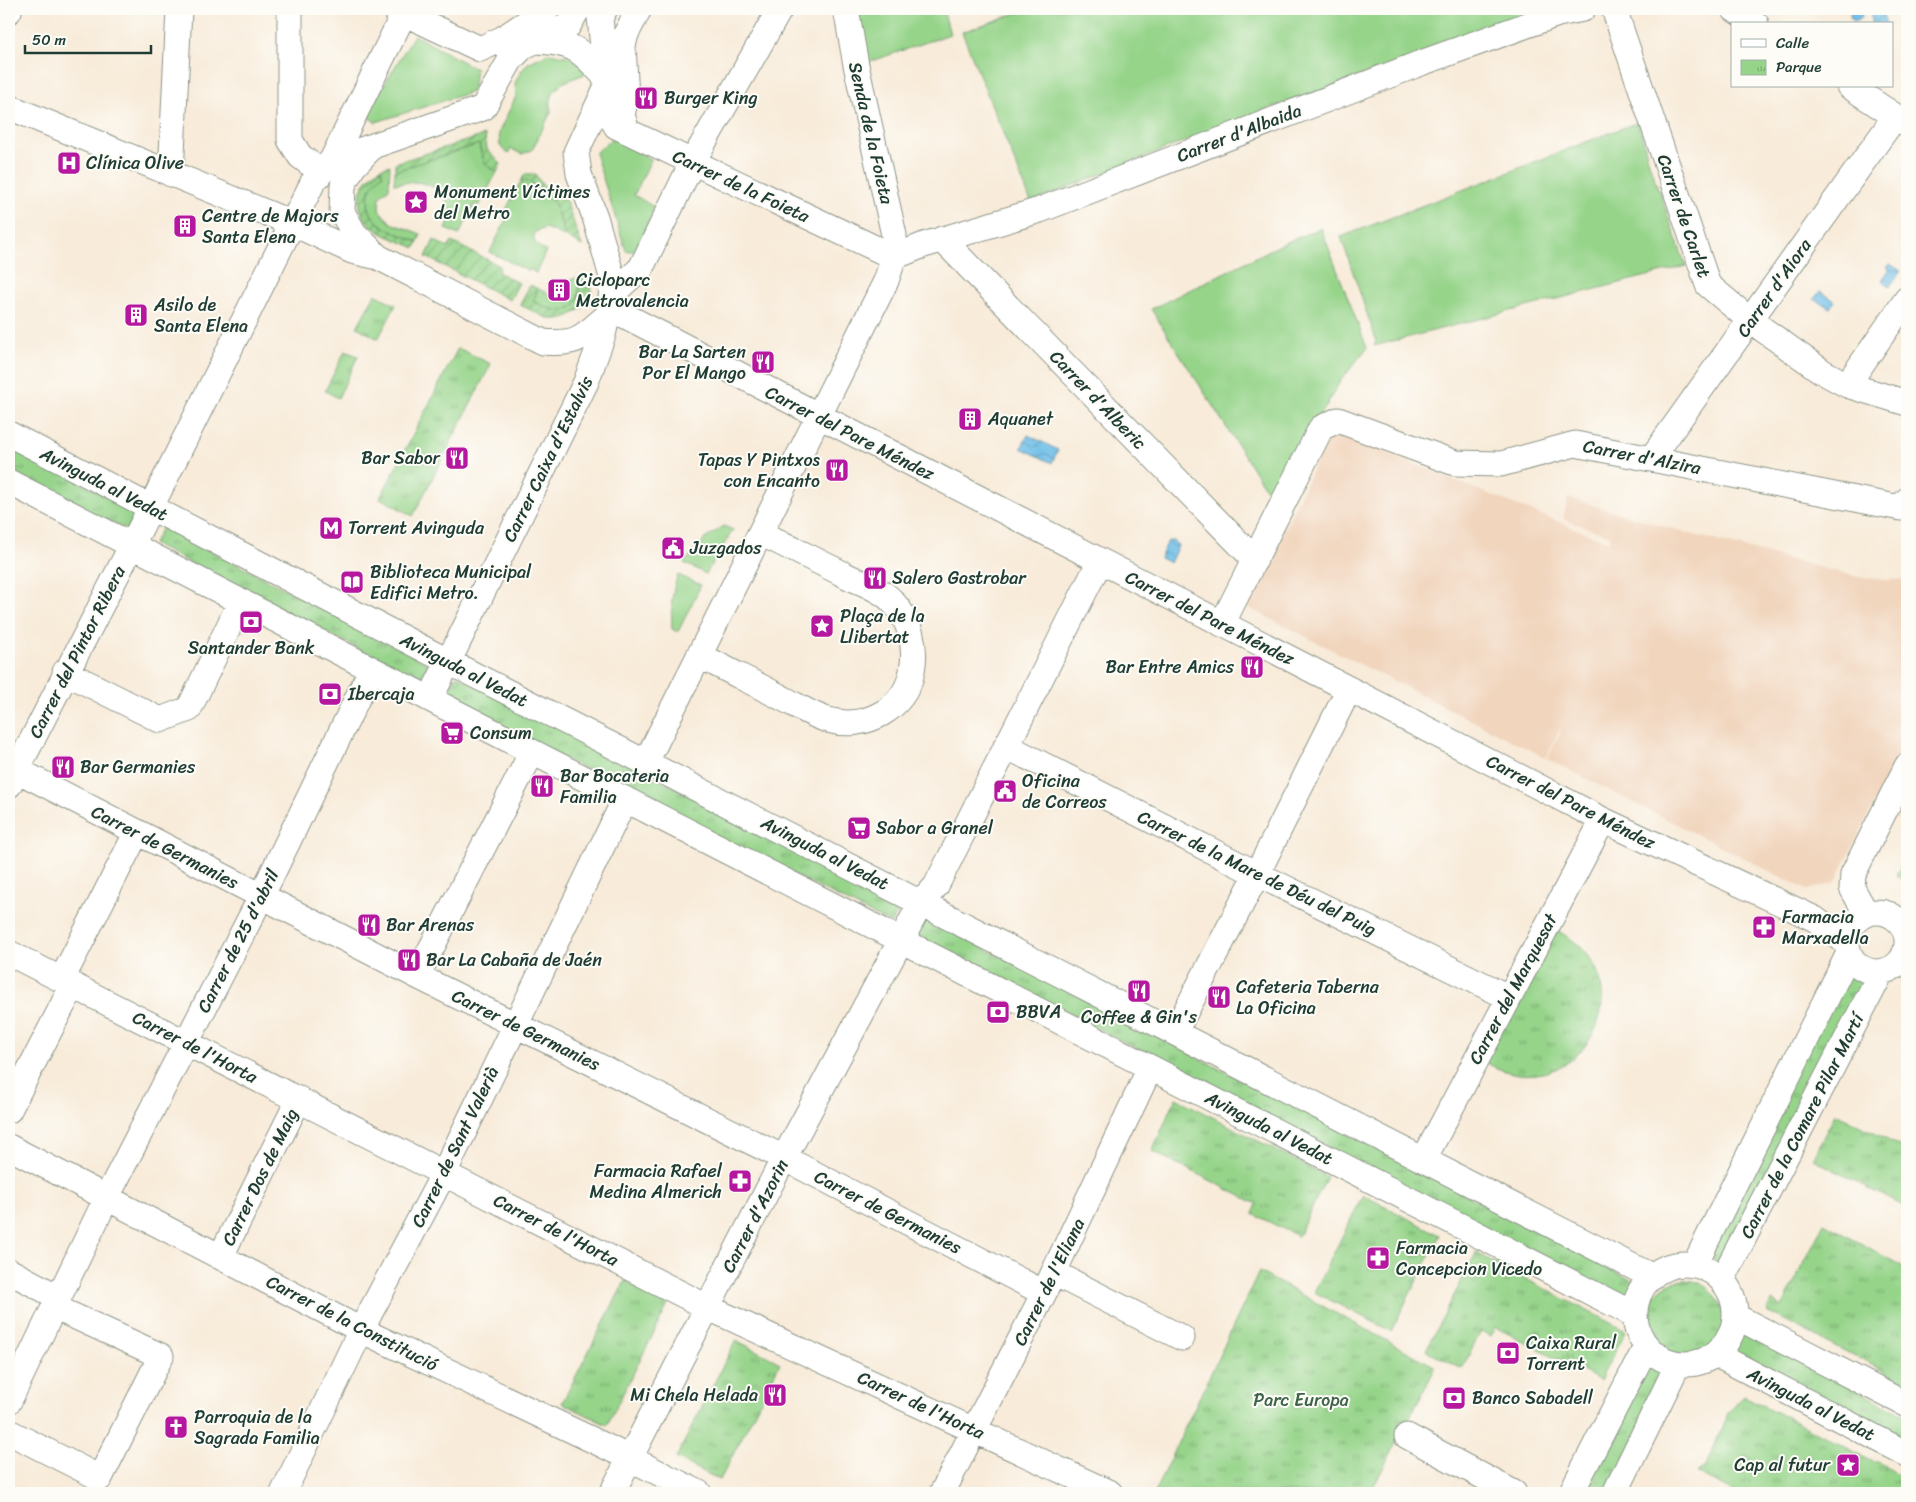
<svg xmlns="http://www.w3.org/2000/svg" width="1916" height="1502" viewBox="0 0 1916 1502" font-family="Sriracha,sans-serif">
  <defs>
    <pattern id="park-tufts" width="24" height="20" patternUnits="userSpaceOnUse" patternTransform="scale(1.25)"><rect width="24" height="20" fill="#96d48a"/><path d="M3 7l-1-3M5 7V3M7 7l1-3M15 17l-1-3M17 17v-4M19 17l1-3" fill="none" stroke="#7aad72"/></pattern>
    <pattern id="garden-furrows" width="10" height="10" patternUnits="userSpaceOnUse" patternTransform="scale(1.25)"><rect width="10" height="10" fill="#96d48a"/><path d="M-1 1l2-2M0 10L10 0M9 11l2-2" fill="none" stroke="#7aad72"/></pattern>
    <pattern id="water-waves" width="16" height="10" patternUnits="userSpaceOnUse" patternTransform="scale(1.25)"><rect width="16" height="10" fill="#6dbee8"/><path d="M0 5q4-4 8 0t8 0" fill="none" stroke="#599cbd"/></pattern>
  </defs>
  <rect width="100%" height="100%" fill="#fdfcf7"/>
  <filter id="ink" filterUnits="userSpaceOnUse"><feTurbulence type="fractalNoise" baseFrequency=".02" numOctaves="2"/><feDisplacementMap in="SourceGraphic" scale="10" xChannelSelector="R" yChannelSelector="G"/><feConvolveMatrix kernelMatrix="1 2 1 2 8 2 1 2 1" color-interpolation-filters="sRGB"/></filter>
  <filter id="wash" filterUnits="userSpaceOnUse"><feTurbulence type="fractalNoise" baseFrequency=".0096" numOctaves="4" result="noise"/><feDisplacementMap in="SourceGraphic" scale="20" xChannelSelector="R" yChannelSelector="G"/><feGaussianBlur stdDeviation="1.12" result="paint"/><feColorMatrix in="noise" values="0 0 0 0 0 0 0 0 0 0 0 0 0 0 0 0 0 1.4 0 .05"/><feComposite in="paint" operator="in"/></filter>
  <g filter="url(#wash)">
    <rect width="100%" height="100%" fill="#f8ebd9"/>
    <path fill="#f1d5bd" d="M 1331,431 L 1609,542 L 1610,536 L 1563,519 L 1568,498 L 1694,535 L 1858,577 L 1885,580 L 1907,579 L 1907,738 L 1835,883 L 1807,890 L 1547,759 L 1560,733 L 1561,726 L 1546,758 L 1247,607 Z"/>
    <path fill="#96d48a" stroke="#5a885f" d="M 855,9 L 943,9 L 950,34 L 866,63 Z
      M 1028,9 L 1548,9 L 1251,115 L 1031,202 L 962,32 Z
      M 414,35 L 476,69 L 472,92 L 376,122 L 369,118 L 371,107 Z
      M 549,53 L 571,57 L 587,73 L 562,83 L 553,93 L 550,104 L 551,112 L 532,150 L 522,154 L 511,149 L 508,154 L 500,146 L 499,132 L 516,96 L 515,83 L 520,73 L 528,63 Z
      M 1638,122 L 1650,166 L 1686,266 L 1374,346 L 1376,340 L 1341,237 Z
      M 614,137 L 651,160 L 634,195 L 654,207 L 637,251 L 626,251 L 595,153 Z
      M 479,144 C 481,157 485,166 497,172 L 479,206 L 475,204 L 459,235 L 446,229 C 456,209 444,187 422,183 C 413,181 403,183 394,184 L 395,171 Z
      M 390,165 L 389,188 L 380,196 L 379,210 L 391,223 L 421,234 L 418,242 C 399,233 369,227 368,202 C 368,189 372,184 382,175 L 381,168 Z
      M 521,181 L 531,182 L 534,188 L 554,202 L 566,237 L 546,228 L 535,232 C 531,242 538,247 546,251 L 536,273 L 529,269 L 528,271 L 490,252 L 506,220 L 502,217 Z
      M 1321,228 L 1367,348 L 1341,380 L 1272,499 L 1151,309 L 1282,244 Z
      M 577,278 C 583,295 576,313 555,310 C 548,309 540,304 533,301 L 538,289 L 562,299 L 572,279 Z
      M 724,526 L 733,530 L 706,574 L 684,563 L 706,538 Z
      M 678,575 L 701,585 L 678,632 L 672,629 C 671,609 671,593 678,575 Z"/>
    <path fill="url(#park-tufts)" stroke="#5a885f" d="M 375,294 L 396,305 L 378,339 L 357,327 Z
      M 458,348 L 491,364 L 413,516 L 380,498 Z
      M 345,351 L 358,356 L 338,398 L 325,391 Z
      M 9,445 L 136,512 L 128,530 L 9,474 Z
      M 163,526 L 428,664 L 420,680 L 153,544 Z
      M 456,675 L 902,905 L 891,924 L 445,698 Z
      M 1907,853 L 1907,881 L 1896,875 Z
      M 923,917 L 1642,1285 L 1632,1303 L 914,934 Z
      M 1547,924 C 1561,933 1577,941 1587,954 C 1627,1004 1583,1082 1519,1074 C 1503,1072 1489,1065 1476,1057 Z
      M 1849,953 C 1859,966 1865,970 1882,971 L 1722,1280 L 1709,1269 L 1695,1264 Z
      M 1176,1098 L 1327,1177 L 1298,1236 L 1253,1214 L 1257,1204 L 1152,1151 Z
      M 1835,1113 L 1907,1150 L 1907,1208 L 1813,1159 Z
      M 1363,1195 L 1440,1235 L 1391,1331 L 1314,1292 Z
      M 1824,1223 L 1907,1269 L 1907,1383 L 1767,1311 L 1772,1301 L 1782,1307 Z
      M 1476,1253 L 1626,1331 L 1600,1380 L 1495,1327 L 1490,1336 L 1481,1331 L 1462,1369 L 1426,1350 Z
      M 1259,1272 L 1436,1367 L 1370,1493 L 1154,1493 Z
      M1647 1318a38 38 0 1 1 76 0a38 38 0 1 1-76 0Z
      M 625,1281 L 669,1303 L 607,1425 L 562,1403 Z
      M 1740,1331 L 1907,1416 L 1907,1447 L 1728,1353 Z
      M 736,1340 L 780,1363 L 720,1480 L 676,1458 Z
      M 1646,1347 L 1660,1359 L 1678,1364 L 1614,1493 L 1572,1493 Z
      M 1744,1396 L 1907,1478 L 1907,1493 L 1736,1493 L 1696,1473 L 1706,1466 L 1728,1413 Z"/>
    <path fill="url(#garden-furrows)" stroke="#5a885f" d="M 485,135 L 487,149 L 501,164 L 497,172 L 485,164 L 479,144 L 395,171 L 395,163 Z
      M 381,168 L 382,175 C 373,183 368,189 368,201 C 368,227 398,233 418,242 L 415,248 C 402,242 386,237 375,229 C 350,211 357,182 381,168 Z
      M 525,174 L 535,174 L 544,187 L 566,201 L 582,246 L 566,237 L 554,202 L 531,182 L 521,181 Z
      M 434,240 L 448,248 L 452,242 L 500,266 L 498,272 L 519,283 L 510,300 L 426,257 Z
      M 586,274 C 588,281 593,289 590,296 C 586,309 565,321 552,319 C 542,317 530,309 520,305 L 530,285 L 538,289 L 533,301 C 540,304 548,309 556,310 C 577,313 583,294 577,278 Z"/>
    <path fill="url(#water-waves)" stroke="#467e8e" d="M1850 15a6 6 0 1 1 12 0a6 6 0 1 1-12 0Z
      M 1871,9 L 1885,9 L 1883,14 L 1886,24 L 1871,24 Z
      M 1890,264 L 1901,271 L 1890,286 L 1882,280 L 1889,270 L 1887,267 Z
      M 1820,291 L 1835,301 L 1830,308 L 1814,299 Z
      M 1028,435 L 1058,450 L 1052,463 L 1021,448 Z
      M 1168,541 L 1175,541 L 1178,546 L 1170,563 L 1160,558 Z"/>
  </g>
  <g filter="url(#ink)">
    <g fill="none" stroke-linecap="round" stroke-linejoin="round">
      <g stroke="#8c9486" stroke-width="27">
        <path id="minor" d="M 290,9 L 290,140 L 300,156 L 321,172
          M 395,9 L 480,49 L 502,39 L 547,9
          M 1614,9 L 1708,285 L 1751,321 L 1823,372 L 1847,385 L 1907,403
          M 1734,9 L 1756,24
          M 9,11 L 9,9
          M 535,41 C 573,42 581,50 606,78
          M 1849,86 L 1907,124
          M 602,98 L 616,126 L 894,257
          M 9,107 L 294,224 L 352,251 L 374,256
          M 627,131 L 622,115 L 626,97 L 623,46 L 626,34 L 639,9
          M 373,146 L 353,167 L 343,185 L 342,212 L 354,233 L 378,257 L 543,342 C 579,345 582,337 608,315
          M 332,160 L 406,9
          M 171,174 L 179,9
          M 942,239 L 1255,560
          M 894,257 L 924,245 L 1040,210 L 1421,63 L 1558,14 L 1583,9
          M 612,294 L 641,268 L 692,163 L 780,9
          M 610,308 L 1603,820 L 1815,919 L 1847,943
          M 1847,385 L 1907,299
          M 9,434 C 554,719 1103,995 1651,1276
          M 1651,459 L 1895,117
          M 9,482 L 550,761 L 1635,1315
          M 1222,624 L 1321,428 L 1338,420 L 1455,463 L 1501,464 L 1575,444 L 1901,508 L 1907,500
          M 699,655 C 727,670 756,684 784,699 C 798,706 813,716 828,720 C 864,731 906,709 912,671 C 917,646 910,620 892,601 C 882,590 863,583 849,577 C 820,562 790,548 761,533
          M 65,672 L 160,720 L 189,709 L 241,601
          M 430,699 L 586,382 L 603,335 L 611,301 L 612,277 L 595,217 L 579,174 L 576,152 L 607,86 L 600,18 L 605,9
          M 1006,746 L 1257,874 L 1508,997
          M 646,762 L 886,281 L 894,257 L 894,235 L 856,65 L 846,9
          M 9,766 L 417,976 L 784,1158 L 1044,1293
          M 9,785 L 132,545 L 313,182 L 332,160 L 483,108 L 511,59 L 524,46 L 568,26 L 578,9
          M1847 942a30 30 0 1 1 60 0a30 30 0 1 1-60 0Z
          M 1866,913 L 1852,888 L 1853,874 L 1907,766
          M 9,953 L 709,1308 L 1110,1493
          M 417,976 L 532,752
          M 62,979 L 137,832
          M 1175,1032 L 1257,874 L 1349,689
          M 9,1110 L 73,985
          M 9,1147 L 361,1330 L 603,1445 L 699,1493
          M 1424,1159 L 1603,820
          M 221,1256 L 299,1099
          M1635 1314a50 50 0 1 1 100 0a50 50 0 1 1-100 0Z
          M 1695,1264 L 1849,953
          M 9,1271 L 58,1297
          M 1054,1273 L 1182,1338
          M 1722,1280 L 1882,971
          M 1735,1316 L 1907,1405
          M 1715,1354 L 1907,1454
          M 9,1401 L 107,1197 L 261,897 L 371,670
          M 9,1432 L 100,1478 L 161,1356 L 54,1307
          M 1407,1436 L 1514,1493
          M 283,1493 L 361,1330 L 444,1173 L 625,799
          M 612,1493 L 784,1158 L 921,903 L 936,886 L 1100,561
          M 942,1493 L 1044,1293 L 1150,1068
          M 1571,1493 L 1646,1347
          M 1615,1493 L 1678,1364"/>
      </g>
      <use href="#minor" stroke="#fff" stroke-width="25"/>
    </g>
  </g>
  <defs>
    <g id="restaurant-square" transform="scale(1.25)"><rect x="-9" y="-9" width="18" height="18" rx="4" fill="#b5179e" stroke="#fdfcf7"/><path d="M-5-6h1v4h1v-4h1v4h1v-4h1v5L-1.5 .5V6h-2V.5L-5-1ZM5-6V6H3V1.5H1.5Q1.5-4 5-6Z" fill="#fff"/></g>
    <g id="hospital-square" transform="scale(1.25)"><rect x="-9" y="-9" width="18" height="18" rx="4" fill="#b5179e" stroke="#fdfcf7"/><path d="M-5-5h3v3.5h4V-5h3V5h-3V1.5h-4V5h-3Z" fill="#fff"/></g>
    <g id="sight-square" transform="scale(1.25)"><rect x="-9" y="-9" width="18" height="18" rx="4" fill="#b5179e" stroke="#fdfcf7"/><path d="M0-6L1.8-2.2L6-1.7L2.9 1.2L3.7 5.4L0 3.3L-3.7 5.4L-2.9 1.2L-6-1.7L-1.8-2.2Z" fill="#fff"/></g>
    <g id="building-square" transform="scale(1.25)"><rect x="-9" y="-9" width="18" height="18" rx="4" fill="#b5179e" stroke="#fdfcf7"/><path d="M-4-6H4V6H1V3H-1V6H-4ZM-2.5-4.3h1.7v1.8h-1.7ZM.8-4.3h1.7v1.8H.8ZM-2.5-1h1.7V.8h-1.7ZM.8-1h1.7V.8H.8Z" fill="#fff"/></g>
    <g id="metro-square" transform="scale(1.25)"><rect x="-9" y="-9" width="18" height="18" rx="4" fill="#b5179e" stroke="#fdfcf7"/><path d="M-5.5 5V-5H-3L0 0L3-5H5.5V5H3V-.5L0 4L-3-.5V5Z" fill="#fff"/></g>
    <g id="civic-square" transform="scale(1.25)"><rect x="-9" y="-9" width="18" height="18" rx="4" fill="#b5179e" stroke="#fdfcf7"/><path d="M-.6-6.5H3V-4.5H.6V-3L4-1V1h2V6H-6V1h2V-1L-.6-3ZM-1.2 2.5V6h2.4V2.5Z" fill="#fff"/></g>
    <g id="library-square" transform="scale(1.25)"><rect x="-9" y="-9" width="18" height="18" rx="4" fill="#b5179e" stroke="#fdfcf7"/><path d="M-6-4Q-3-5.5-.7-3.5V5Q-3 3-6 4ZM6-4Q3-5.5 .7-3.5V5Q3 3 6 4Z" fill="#fff"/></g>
    <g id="bank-square" transform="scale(1.25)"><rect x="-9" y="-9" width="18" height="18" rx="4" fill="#b5179e" stroke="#fdfcf7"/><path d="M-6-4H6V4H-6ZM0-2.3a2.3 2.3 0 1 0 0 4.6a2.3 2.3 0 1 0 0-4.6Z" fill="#fff"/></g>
    <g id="supermarket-square" transform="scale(1.25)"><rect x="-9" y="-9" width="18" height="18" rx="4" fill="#b5179e" stroke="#fdfcf7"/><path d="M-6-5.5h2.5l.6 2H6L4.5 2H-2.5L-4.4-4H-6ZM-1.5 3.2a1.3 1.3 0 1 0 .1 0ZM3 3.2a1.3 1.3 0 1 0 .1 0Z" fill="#fff"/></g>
    <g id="pharmacy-square" transform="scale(1.25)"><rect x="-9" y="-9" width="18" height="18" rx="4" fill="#b5179e" stroke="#fdfcf7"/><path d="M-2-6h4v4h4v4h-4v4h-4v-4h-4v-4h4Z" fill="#fff"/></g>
    <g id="church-square" transform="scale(1.25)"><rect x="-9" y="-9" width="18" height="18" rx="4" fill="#b5179e" stroke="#fdfcf7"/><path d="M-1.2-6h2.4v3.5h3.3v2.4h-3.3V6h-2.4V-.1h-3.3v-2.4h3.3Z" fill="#fff"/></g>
  </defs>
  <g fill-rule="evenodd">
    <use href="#restaurant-square" x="646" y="98"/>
    <use href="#hospital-square" x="69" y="163"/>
    <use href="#sight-square" x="416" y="202"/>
    <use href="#building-square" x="185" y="226"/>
    <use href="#building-square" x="559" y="290"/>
    <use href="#building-square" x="136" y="315"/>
    <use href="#restaurant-square" x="763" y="362"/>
    <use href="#building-square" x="970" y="419"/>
    <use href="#restaurant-square" x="457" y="458"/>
    <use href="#restaurant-square" x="837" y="470"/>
    <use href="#metro-square" x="331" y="528"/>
    <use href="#civic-square" x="673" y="548"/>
    <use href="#restaurant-square" x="875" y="578"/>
    <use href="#library-square" x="352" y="582"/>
    <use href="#bank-square" x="251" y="622"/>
    <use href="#sight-square" x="822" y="626"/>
    <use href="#restaurant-square" x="1252" y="667"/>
    <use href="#bank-square" x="330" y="694"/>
    <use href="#supermarket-square" x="452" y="733"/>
    <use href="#restaurant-square" x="63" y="767"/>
    <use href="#restaurant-square" x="542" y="786"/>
    <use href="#civic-square" x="1005" y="791"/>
    <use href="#supermarket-square" x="859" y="828"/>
    <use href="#restaurant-square" x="369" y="925"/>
    <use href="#pharmacy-square" x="1764" y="927"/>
    <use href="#restaurant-square" x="409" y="960"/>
    <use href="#restaurant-square" x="1139" y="991"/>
    <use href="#restaurant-square" x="1219" y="997"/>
    <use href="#bank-square" x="998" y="1012"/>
    <use href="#pharmacy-square" x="740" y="1181"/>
    <use href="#pharmacy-square" x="1378" y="1258"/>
    <use href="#bank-square" x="1508" y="1353"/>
    <use href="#restaurant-square" x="775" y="1395"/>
    <use href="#bank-square" x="1454" y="1398"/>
    <use href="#church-square" x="176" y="1427"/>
    <use href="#sight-square" x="1848" y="1465"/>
  </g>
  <g text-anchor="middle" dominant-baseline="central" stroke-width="4" stroke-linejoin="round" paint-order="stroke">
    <g font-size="18" fill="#1f3d34" stroke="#fdfcf7" text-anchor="start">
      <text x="664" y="98">Burger King</text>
      <text x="86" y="163">Clínica Olive</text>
      <text x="434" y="192">Monument Víctimes<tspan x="434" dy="21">del Metro</tspan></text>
      <text x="202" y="216">Centre de Majors<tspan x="202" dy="21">Santa Elena</tspan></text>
      <text x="576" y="280">Cicloparc<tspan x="576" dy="21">Metrovalencia</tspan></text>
      <text x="154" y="305">Asilo de<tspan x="154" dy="21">Santa Elena</tspan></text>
      <text x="746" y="352" text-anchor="end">Bar La Sarten<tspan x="746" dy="21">Por El Mango</tspan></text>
      <text x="988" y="419">Aquanet</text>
      <text x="440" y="458" text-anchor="end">Bar Sabor</text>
      <text x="820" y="460" text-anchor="end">Tapas Y Pintxos<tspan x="820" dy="21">con Encanto</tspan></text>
      <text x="348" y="528">Torrent Avinguda</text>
      <text x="690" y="548">Juzgados</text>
      <text x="370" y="572">Biblioteca Municipal<tspan x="370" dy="21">Edifici Metro.</tspan></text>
      <text x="892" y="578">Salero Gastrobar</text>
      <text x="840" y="616">Plaça de la<tspan x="840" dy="21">Llibertat</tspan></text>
      <text x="251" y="648" text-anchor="middle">Santander Bank</text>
      <text x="1234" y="667" text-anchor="end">Bar Entre Amics</text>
      <text x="348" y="694">Ibercaja</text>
      <text x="470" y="733">Consum</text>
      <text x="80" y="767">Bar Germanies</text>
      <text x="560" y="776">Bar Bocateria<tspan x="560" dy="21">Familia</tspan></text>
      <text x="1022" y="781">Oficina<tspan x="1022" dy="21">de Correos</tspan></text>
      <text x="876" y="828">Sabor a Granel</text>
      <text x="1782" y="917">Farmacia<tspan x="1782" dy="21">Marxadella</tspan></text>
      <text x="386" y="925">Bar Arenas</text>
      <text x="426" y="960">Bar La Cabaña de Jaén</text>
      <text x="1236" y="987">Cafeteria Taberna<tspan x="1236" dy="21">La Oficina</tspan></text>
      <text x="1016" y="1012">BBVA</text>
      <text x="1139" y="1017" text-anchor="middle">Coffee &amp; Gin's</text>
      <text x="722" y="1171" text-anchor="end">Farmacia Rafael<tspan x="722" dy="21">Medina Almerich</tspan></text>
      <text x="1396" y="1248">Farmacia<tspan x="1396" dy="21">Concepcion Vicedo</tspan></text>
      <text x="1526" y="1343">Caixa Rural<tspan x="1526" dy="21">Torrent</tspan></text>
      <text x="758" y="1395" text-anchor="end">Mi Chela Helada</text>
      <text x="1472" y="1398">Banco Sabadell</text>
      <text x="194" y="1417">Parroquia de la<tspan x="194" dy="21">Sagrada Familia</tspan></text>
      <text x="1830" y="1465" text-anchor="end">Cap al futur</text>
    </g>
    <g font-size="18" fill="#1f3d34" stroke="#fdfcf7">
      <text transform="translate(871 133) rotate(77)">Senda de la Foieta</text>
      <text transform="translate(1239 133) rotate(-21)">Carrer d'Albaida</text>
      <text transform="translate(741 186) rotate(25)">Carrer de la Foieta</text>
      <text transform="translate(1684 216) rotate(71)">Carrer de Carlet</text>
      <text transform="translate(1774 288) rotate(-55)">Carrer d'Aiora</text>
      <text transform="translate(1098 400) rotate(46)">Carrer d'Alberic</text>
      <text transform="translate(850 433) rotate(27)">Carrer del Pare Méndez</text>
      <text transform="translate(1642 457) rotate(11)">Carrer d'Alzira</text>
      <text transform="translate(548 459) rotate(-64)">Carrer Caixa d'Estalvis</text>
      <text transform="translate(104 484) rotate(27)">Avinguda al Vedat</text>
      <text transform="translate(1210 618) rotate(27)">Carrer del Pare Méndez</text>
      <text transform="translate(77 652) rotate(-63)">Carrer del Pintor Ribera</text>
      <text transform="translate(464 670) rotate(27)">Avinguda al Vedat</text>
      <text transform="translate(1571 802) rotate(27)">Carrer del Pare Méndez</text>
      <text transform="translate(165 847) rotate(27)">Carrer de Germanies</text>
      <text transform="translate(825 853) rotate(27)">Avinguda al Vedat</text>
      <text transform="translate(1257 873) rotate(26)">Carrer de la Mare de Déu del Puig</text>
      <text transform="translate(238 941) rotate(-63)">Carrer de 25 d'abril</text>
      <text transform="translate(1513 989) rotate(-62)">Carrer del Marquesat</text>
      <text transform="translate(526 1030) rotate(26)">Carrer de Germanies</text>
      <text transform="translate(195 1047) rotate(27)">Carrer de l'Horta</text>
      <text transform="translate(1802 1126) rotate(-63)">Carrer de la Comare Pilar Martí</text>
      <text transform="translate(1269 1128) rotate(27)">Avinguda al Vedat</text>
      <text transform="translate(455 1147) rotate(-64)">Carrer de Sant Valerià</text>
      <text transform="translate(260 1177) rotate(-64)">Carrer Dos de Maig</text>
      <text transform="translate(888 1212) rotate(27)">Carrer de Germanies</text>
      <text transform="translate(755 1216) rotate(-63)">Carrer d'Azorin</text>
      <text transform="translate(556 1230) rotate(27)">Carrer de l'Horta</text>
      <text transform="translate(1049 1282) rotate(-64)">Carrer de l'Eliana</text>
      <text transform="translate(352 1323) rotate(27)">Carrer de la Constitució</text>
      <text transform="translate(1811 1404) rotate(27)">Avinguda al Vedat</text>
      <text transform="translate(921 1405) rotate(25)">Carrer de l'Horta</text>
    </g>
    <g font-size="18" fill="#3d634a" stroke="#fdfcf7">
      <text x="1301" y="1400">Parc Europa</text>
    </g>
  </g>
  <rect width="1916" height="1502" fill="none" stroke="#fdfcf7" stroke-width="30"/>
  <rect x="1731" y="22" width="162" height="65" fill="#fdfcf7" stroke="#a4b0a9"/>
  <rect x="1741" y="39" width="25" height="8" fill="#ffffff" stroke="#a4b0a9"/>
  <text x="1776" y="48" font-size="15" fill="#1f3d34">Calle</text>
  <rect x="1741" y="60" width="25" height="15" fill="url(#park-tufts)" stroke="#a4b0a9"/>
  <text x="1776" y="72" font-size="15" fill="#1f3d34">Parque</text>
  <path d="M25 45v8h126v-8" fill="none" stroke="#1f3d34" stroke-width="2.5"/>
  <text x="32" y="45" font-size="15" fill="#1f3d34" stroke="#fdfcf7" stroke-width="4" paint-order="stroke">50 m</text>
</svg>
